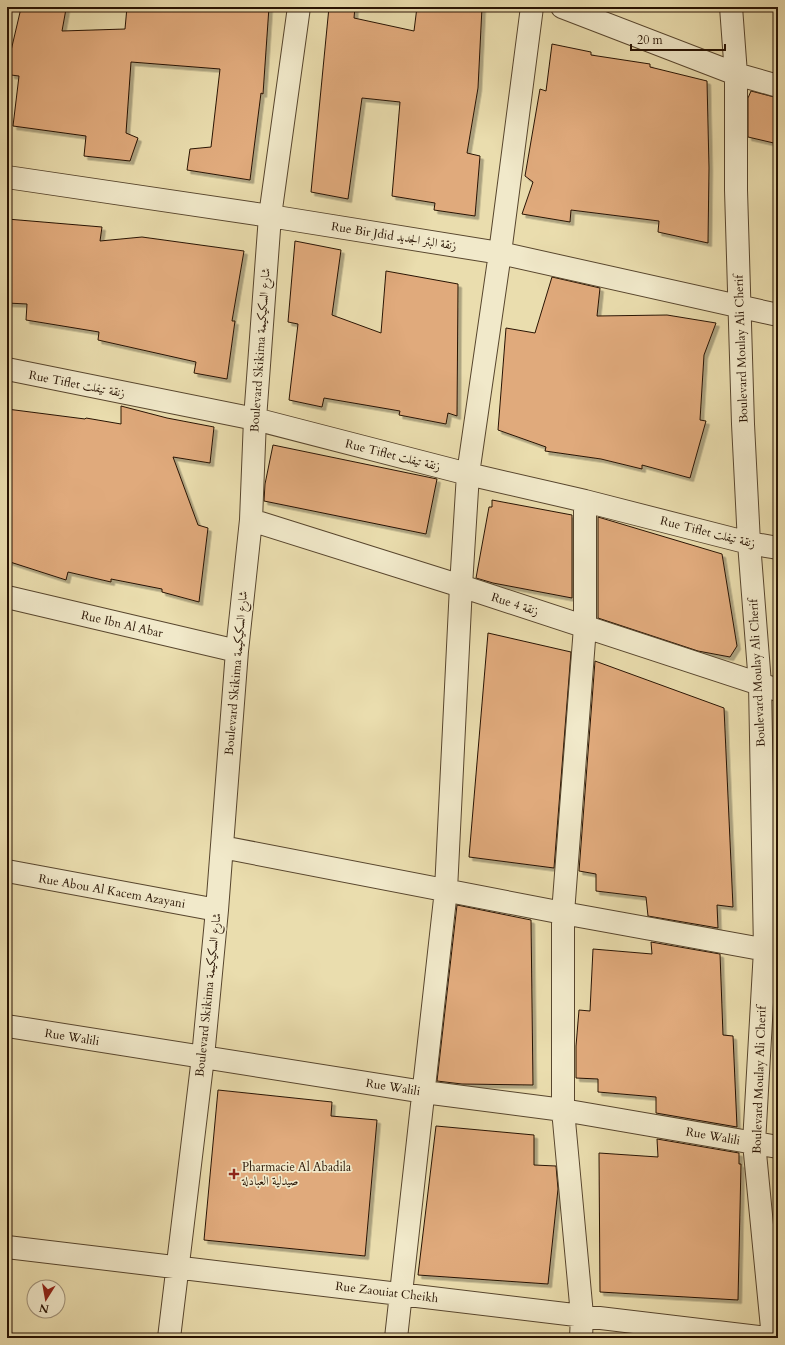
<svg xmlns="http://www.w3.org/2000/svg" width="785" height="1345" viewBox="0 0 785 1345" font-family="Cardo,Amiri,serif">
  <defs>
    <filter id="shadow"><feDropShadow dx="3.5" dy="3.5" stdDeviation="0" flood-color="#0004"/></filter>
  </defs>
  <rect width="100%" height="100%" fill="#eaddae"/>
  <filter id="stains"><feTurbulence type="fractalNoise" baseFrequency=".005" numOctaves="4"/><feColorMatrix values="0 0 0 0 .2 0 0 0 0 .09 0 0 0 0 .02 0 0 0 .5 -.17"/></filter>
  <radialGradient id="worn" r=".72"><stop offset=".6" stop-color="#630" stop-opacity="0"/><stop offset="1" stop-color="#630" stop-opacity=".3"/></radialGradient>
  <path fill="#e0aa7b" stroke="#281303" filter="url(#shadow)" d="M 127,7 L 269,7 L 263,94 L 261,93 L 250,180 L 187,170 L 190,149 L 211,147 L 220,69 L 131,62 L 126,133 L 138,138 L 130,161 L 84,156 L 86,136 L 13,126 L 19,76 L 11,75 L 10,55 L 21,8 L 66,9 L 62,31 L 125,29 Z
    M 329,7 L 355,7 L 354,18 L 414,31 L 417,7 L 482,7 L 478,88 L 467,153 L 480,156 L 475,216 L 434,210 L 435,203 L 392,196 L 400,102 L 362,98 L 348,199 L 311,192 Z
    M 552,44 L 591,52 L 591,55 L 650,64 L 650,67 L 707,81 L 709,168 L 708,243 L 658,232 L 659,221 L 571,210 L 570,222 L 522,214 L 533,182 L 525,176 L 540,89 L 546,91 Z
    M 751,91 L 778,98 L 778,144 L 748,137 L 748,98 Z
    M 7,219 L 102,227 L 100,241 L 142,237 L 244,251 L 232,321 L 235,321 L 227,379 L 194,373 L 196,362 L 98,340 L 99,332 L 26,320 L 27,304 L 7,303 Z
    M 295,241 L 341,250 L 332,315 L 381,333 L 386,271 L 458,284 L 457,416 L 448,413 L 446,424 L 399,415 L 400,411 L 324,398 L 322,407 L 289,400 L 298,324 L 288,322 Z
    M 552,277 L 600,288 L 597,316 L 667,315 L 716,323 L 704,355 L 700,420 L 706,421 L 690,478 L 642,465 L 642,469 L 601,459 L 545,451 L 546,447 L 498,430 L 506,328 L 535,333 Z
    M 121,406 L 167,418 L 214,427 L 210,463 L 173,457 L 198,525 L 208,528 L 199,602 L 162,592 L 162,589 L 111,579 L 111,582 L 68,572 L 66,580 L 7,561 L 7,409 L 85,419 L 86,418 L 121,424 Z
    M 273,445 L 437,479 L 426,534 L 264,501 L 265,484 Z
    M 492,500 L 572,515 L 572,598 L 493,583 L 476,578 L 489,507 L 492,507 Z
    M 598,517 L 722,554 L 737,646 L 730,657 L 698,651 L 598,618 Z
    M 488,633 L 571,652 L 554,868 L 469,857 Z
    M 595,661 L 724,708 L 733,907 L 717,905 L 718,928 L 648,916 L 646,897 L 596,891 L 596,874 L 579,871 Z
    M 457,905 L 531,920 L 533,1085 L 462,1084 L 437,1081 Z
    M 651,942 L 720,954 L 723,1035 L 733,1036 L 737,1127 L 656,1113 L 656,1097 L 598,1092 L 598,1079 L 576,1078 L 576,1046 L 579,1010 L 590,1011 L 593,949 L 652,954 Z
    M 218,1090 L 332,1102 L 331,1116 L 377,1120 L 365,1256 L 204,1240 Z
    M 436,1126 L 534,1135 L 534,1165 L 556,1166 L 558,1189 L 548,1284 L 418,1275 Z
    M 657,1139 L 739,1153 L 739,1164 L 741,1164 L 738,1300 L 600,1292 L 599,1153 L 658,1157 Z"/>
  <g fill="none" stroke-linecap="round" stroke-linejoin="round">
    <g stroke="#58462e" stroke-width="24">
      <path id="minor" d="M 562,7 L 736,74 L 778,86
        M 731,7 L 736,74 L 736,190 L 743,424 L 749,543 L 760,684 L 765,950 L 754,1143 L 773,1338
        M 7,177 L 270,216 L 500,253 L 778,315
        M 7,369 L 255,419 L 468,474 L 585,501 L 749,543 L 778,548
        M 251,520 L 461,586 L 778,690
        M 7,597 L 237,651
        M 222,847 L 563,913 L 778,952
        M 7,871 L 217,910
        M 7,1026 L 424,1092 L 563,1110 L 778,1147
        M 7,1247 L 767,1338
        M 169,1338 L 203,1057 L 217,910 L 237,651 L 251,520 L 255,419 L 270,216 L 299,7
        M 396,1338 L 446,890 L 461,586 L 468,474 L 500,253 L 532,7
        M 581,1338 L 582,1315 L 563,1110 L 563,913 L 585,627 L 585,501"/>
    </g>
    <use href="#minor" stroke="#f1e9ca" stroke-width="22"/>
  </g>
  <path fill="#8f2418" stroke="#f1e9ca" stroke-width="1.5" d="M232 1168h4v4h4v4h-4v4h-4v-4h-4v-4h4z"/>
  <g text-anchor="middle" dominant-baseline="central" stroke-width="3.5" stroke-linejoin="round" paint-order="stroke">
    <g font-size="12" fill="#281303" stroke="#f1e9ca">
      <text transform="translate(394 236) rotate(9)">Rue Bir Jdid زنقة البئر الجديد</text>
      <text transform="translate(741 349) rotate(-92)">Boulevard Moulay Ali Cherif</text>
      <text transform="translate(260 350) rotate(-86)">Boulevard Skikima شارع السكيكيمة</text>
      <text transform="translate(77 384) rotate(11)">Rue Tiflet زنقة تيفلت</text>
      <text transform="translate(393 455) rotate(14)">Rue Tiflet زنقة تيفلت</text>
      <text transform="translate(708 532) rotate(14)">Rue Tiflet زنقة تيفلت</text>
      <text transform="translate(515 604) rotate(18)">Rue 4 زنقة</text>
      <text transform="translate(122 624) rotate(13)">Rue Ibn Al Abar</text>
      <text transform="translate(236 673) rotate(-85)">Boulevard Skikima شارع السكيكيمة</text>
      <text transform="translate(757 673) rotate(-93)">Boulevard Moulay Ali Cherif</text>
      <text transform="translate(112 891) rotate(10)">Rue Abou Al Kacem Azayani</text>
      <text transform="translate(208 995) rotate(-84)">Boulevard Skikima شارع السكيكيمة</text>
      <text transform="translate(72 1037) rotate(9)">Rue Walili</text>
      <text transform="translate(759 1080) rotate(-88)">Boulevard Moulay Ali Cherif</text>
      <text transform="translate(393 1087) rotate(9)">Rue Walili</text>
      <text transform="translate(713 1136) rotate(10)">Rue Walili</text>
      <text transform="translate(387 1292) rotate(7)">Rue Zaouiat Cheikh</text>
    </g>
    <g font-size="12" fill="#281303" stroke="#f1e9ca" text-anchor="start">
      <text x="242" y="1167">Pharmacie Al Abadila<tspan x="242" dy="14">صيدلية العبادلة</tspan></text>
    </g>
  </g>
  <rect width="785" height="1345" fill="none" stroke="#eaddae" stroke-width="24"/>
  <rect x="8" y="8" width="769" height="1329" fill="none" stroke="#281303" stroke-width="2"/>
  <rect x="12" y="12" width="761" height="1321" fill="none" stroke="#281303"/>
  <g transform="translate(46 1299) rotate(191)"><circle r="19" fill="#f1e9ca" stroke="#a1937a"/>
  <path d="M0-3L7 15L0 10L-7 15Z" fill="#8f2418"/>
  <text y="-6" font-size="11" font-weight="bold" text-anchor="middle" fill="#281303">N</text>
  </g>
  <path d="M631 44v6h94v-6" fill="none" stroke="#281303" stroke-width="2"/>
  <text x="637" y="44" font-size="12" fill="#281303" stroke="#f1e9ca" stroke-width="3" paint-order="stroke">20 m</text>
  <rect width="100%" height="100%" filter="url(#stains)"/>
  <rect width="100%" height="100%" fill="url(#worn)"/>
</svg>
